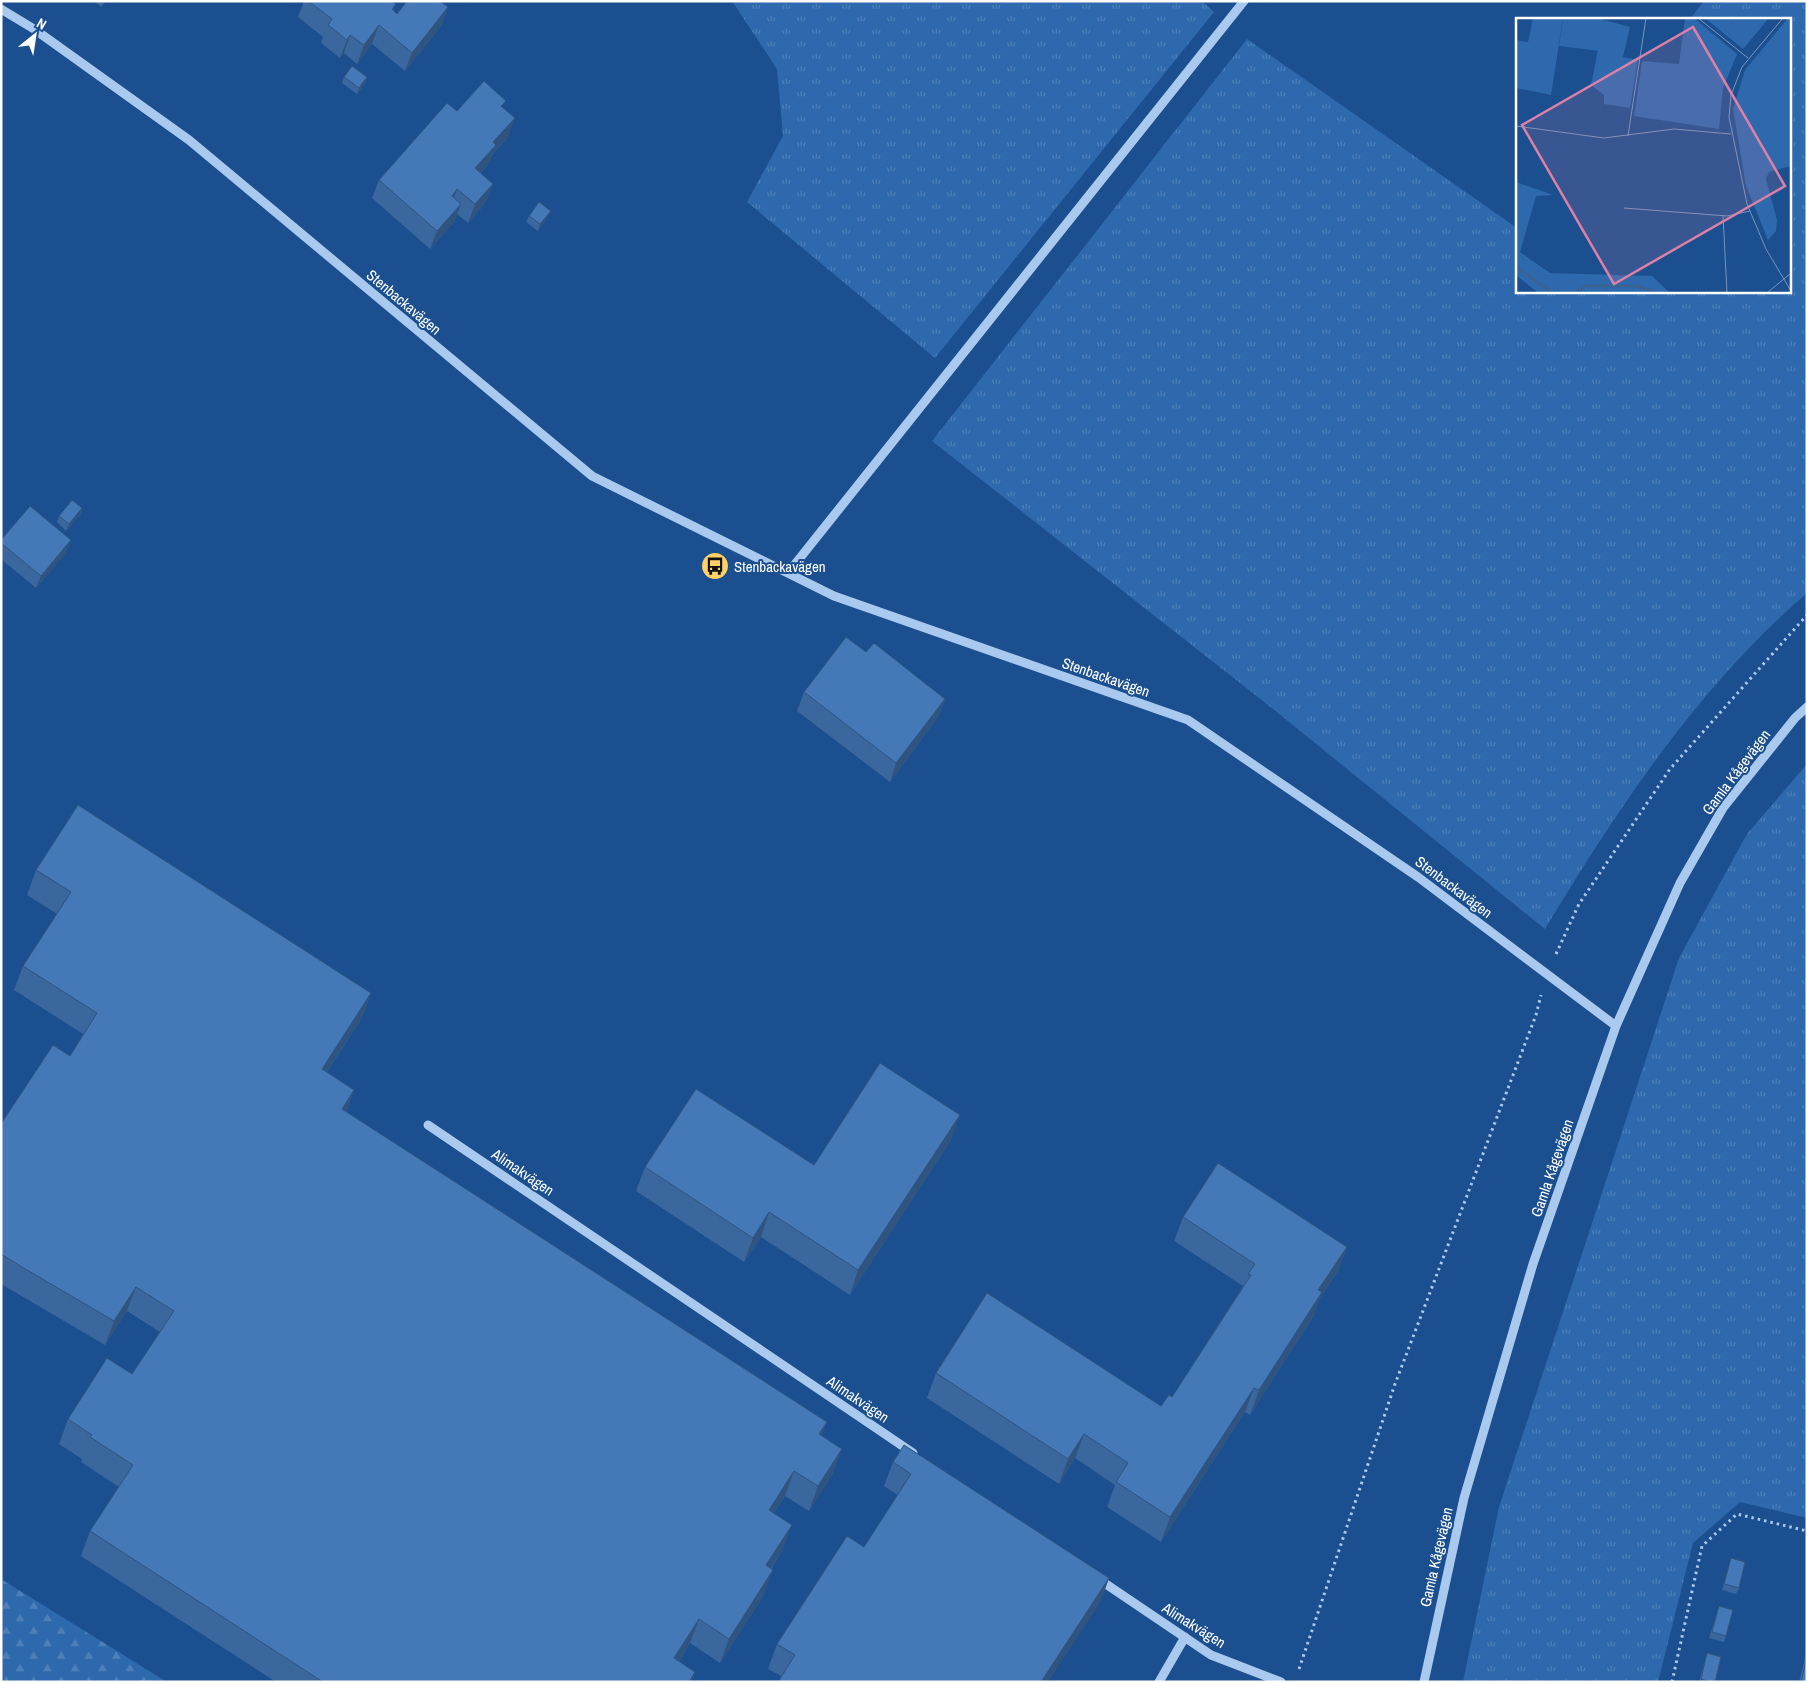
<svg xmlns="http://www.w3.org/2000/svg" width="1808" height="1683" viewBox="0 0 1808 1683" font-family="'Archivo Narrow',sans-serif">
  <defs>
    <pattern id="grass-tufts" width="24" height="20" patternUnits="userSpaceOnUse" patternTransform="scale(1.25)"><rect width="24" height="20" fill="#2e69ad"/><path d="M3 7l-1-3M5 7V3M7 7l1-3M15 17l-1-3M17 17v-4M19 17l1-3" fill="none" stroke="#4d80b9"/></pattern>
    <pattern id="forest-firs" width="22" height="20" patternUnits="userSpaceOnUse" patternTransform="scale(1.25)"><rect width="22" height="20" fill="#2e69ad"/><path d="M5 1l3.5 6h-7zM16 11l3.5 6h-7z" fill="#4d80b9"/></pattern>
  </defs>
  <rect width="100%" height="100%" fill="#1b4f8f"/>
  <path fill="url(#grass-tufts)" d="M 732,1 L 1202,1 L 1214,12 L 935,358 L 747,202 L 783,136 L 777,69 Z
    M 1704,1 L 1807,1 L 1807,593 C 1699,686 1618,808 1545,929 L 1268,705 L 932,441 L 1247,39 L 1517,228 L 1517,291 L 1789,291 L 1789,19 L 1690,19 Z
    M 1807,764 L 1807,1518 L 1740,1502 L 1693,1543 L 1658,1682 L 1463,1682 L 1499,1507 L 1679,958 L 1747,834 Z"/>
  <path fill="url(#forest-firs)" d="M 1,1579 L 167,1682 L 1,1682 Z"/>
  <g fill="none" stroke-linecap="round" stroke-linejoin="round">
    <path stroke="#a9c9ee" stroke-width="3" stroke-dasharray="2.5 4" stroke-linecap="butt" d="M 1556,954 L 1579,904 L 1670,769 L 1807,615
      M 1299,1669 L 1395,1384 L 1536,1015 L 1541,995
      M 1672,1682 L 1702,1546 L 1737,1514 L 1807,1531"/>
    <path stroke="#a9c9ee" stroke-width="9" d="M 1,9 L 34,29 L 189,140 L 592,476 L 834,596 L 1188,720 L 1418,877 L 1616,1026
      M 788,573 L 1244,1
      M 428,1125 L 913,1453
      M 1097,1578 L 1211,1655 L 1281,1682
      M 1159,1682 L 1185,1637
      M 1424,1682 L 1464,1498 L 1533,1264 L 1616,1026 L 1680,883 L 1723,808 L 1795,718 L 1807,707"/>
  </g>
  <path fill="#3a679d" d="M 94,1 L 106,1 L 101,7 Z
    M 304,1 L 392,1 L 394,11 L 397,14 L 448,7 L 441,26 L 405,71 L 372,44 L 357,64 L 344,53 L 340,58 L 321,43 L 323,37 L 298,17 Z
    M 344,77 L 367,77 L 365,84 L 357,94 L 342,83 Z
    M 503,108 L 508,137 L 493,154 L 489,163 L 481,173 L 486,202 L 468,223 L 457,214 L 454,222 L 430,249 L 372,198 L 379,180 Z
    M 529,216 L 548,217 L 538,231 L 526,222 Z
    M 82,508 L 80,515 L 66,531 L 57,522 L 59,516 Z
    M 1,540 L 66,553 L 36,588 L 1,559 Z
    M 866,652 L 945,699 L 938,717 L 890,782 L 797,711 L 804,692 Z
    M 36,870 L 371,993 L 362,1018 L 327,1072 L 354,1090 L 346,1112 L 822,1436 L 833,1473 L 809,1511 L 785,1496 L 774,1513 L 783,1549 L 771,1569 L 764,1595 L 720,1663 L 690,1643 L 679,1661 L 695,1672 L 692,1682 L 276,1682 L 81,1556 L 90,1531 L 119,1487 L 81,1462 L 82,1459 L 59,1444 L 68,1419 L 132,1374 L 160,1332 L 127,1311 L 105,1345 L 1,1284 L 1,1124 L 70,1056 L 83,1034 L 14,990 L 23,966 L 57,914 L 27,895 Z
    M 951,1140 L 850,1295 L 761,1237 L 744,1262 L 636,1191 L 645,1167 L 814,1165 Z
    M 1183,1217 L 1347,1247 L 1338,1271 L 1320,1298 L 1313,1317 L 1250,1415 L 1245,1412 L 1161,1542 L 1107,1507 L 1115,1485 L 1075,1458 L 1059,1484 L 927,1398 L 936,1373 L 1161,1406 L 1172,1397 L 1243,1286 L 1174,1241 Z
    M 893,1462 L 1109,1578 L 1100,1603 L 781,1676 L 768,1669 L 777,1644 L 864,1547 L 898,1495 L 884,1486 Z
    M 1731,1558 L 1739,1588 L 1736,1594 L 1722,1590 Z
    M 1719,1606 L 1726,1636 L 1724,1642 L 1709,1638 Z
    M 1807,1650 L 1807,1682 L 1799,1682 Z
    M 1707,1653 L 1715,1682 L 1699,1682 L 1705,1660 Z"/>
  <path fill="#305480" d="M 448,7 L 441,26 L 405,71 L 412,53 Z
    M 379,25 L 372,44 L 357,64 L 364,45 Z
    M 350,35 L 344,53 L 340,58 L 347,40 Z
    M 367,77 L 365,84 L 357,94 L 359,88 Z
    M 515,118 L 508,137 L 493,154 L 489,163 L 469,187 L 475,168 L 493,142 Z
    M 493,184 L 486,202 L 468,223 L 475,204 Z
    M 457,189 L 451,208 L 452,196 Z
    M 461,204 L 454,222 L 430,249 L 437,231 Z
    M 551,211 L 548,217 L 538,231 L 540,224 Z
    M 82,508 L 80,515 L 66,531 L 69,524 Z
    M 71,540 L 66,553 L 36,588 L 41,576 Z
    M 945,699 L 938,717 L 890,782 L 896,763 Z
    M 371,993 L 362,1018 L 313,1093 L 322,1069 Z
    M 354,1090 L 345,1114 L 342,1109 Z
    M 960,1115 L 951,1140 L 850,1295 L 858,1270 Z
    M 769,1212 L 761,1237 L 744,1262 L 753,1238 Z
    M 1347,1247 L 1338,1271 L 1320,1298 L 1313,1317 L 1250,1415 L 1259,1390 L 1318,1290 Z
    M 136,1287 L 127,1311 L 105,1345 L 114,1321 Z
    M 1254,1388 L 1245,1412 L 1161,1542 L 1170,1517 Z
    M 827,1422 L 818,1446 L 819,1434 Z
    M 1084,1434 L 1075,1458 L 1059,1484 L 1068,1459 Z
    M 842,1449 L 833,1473 L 809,1511 L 818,1486 Z
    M 794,1471 L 785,1496 L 760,1534 L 769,1510 Z
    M 792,1525 L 783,1549 L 757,1590 L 766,1565 Z
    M 773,1570 L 764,1595 L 720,1663 L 729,1639 Z
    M 1109,1578 L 1100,1603 L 1048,1682 L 1041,1682 Z
    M 699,1619 L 690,1643 L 665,1682 L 674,1658 Z
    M 695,1672 L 692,1682 L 689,1682 Z"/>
  <path fill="#4478b7" stroke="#305480" d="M 308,1 L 392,1 L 396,4 L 392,9 L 397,14 L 407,1 L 440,1 L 448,7 L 412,53 L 379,25 L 364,45 L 350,35 L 347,40 L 328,25 L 332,19 Z
    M 352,66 L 367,77 L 359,88 L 344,77 Z
    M 484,81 L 506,101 L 501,106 L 515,118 L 493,142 L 496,145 L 475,168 L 493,184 L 475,204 L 457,189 L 452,196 L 461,204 L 437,231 L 379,180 L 447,103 L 457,111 Z
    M 539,202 L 551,211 L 540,224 L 529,216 Z
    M 72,500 L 82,508 L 69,524 L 59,516 Z
    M 30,506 L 71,540 L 41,576 L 1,543 L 1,540 Z
    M 846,637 L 866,652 L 874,643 L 945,699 L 896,763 L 804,692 Z
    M 78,805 L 371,993 L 322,1069 L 354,1090 L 342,1109 L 827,1422 L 819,1434 L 842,1449 L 818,1486 L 794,1471 L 769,1510 L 792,1525 L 766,1565 L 773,1570 L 729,1639 L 699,1619 L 674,1658 L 695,1672 L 689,1682 L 323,1682 L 90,1531 L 133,1465 L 90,1437 L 92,1435 L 68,1419 L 107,1358 L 132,1374 L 174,1311 L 136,1287 L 114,1321 L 22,1267 L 1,1254 L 1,1124 L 53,1045 L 70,1056 L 97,1013 L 23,966 L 71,892 L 36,870 Z
    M 880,1063 L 960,1115 L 858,1270 L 769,1212 L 753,1238 L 645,1167 L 696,1089 L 814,1165 Z
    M 1218,1163 L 1347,1247 L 1318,1290 L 1322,1292 L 1259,1390 L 1254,1388 L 1170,1517 L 1116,1482 L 1128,1463 L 1084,1434 L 1068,1459 L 936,1373 L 987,1293 L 1161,1406 L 1169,1395 L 1172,1397 L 1251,1275 L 1248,1274 L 1255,1264 L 1183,1217 Z
    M 904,1445 L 1109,1578 L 1041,1682 L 778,1682 L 795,1655 L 777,1644 L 847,1536 L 864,1547 L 911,1474 L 893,1462 Z
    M 1731,1558 L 1745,1562 L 1739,1588 L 1724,1584 Z
    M 1719,1606 L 1733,1610 L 1726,1636 L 1712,1632 Z
    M 1707,1653 L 1721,1657 L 1715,1682 L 1710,1682 L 1701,1679 Z
    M 1807,1657 L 1807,1682 L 1801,1682 Z"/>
  <defs>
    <g id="bus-disc" transform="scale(1.4375)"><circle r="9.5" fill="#ffd166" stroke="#1b4f8f"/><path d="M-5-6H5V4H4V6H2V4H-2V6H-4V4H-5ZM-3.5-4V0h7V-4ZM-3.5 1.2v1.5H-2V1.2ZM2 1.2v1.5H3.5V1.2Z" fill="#111"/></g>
  </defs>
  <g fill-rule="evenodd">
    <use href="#bus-disc" x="715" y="566"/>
  </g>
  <g text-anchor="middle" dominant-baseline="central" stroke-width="4" stroke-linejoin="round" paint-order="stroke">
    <g font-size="15" fill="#fff" stroke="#1b4f8f">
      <text transform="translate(404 302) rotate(40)">Stenbackavägen</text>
      <text transform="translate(1106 677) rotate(19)">Stenbackavägen</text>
      <text transform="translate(1736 772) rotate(-53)">Gamla Kågevägen</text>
      <text transform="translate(1454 887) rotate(37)">Stenbackavägen</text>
      <text transform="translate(1552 1168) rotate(-71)">Gamla Kågevägen</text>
      <text transform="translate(523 1172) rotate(34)">Alimakvägen</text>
      <text transform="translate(858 1399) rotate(34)">Alimakvägen</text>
      <text transform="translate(1436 1557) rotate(-77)">Gamla Kågevägen</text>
      <text transform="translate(1194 1625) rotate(32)">Alimakvägen</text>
    </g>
    <g font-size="15" fill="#fff" stroke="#1b4f8f" text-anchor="start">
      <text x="734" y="566">Stenbackavägen</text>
    </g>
  </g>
  <g transform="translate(1516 18)">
    <rect width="275" height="275" fill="#1b4f8f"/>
    <path d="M 17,0 L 47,0 L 35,77 L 0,70 L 0,22 L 12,24 ZM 169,0 L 178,0 L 221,36 L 207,70 L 203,111 L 118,98 L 126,43 L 163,46 ZM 189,0 L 253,0 L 227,31 ZM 272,0 L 275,0 L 275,148 L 253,154 L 250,161 L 261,202 L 260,213 L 252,222 L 230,168 L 217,91 L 229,52 ZM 88,2 L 114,9 L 107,39 L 122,42 L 114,90 L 88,86 L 88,77 L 75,67 Z" fill="#2e69ad"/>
    <path d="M 47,0 L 88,0 L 84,33 L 43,28 ZM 0,164 L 37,177 L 20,178 L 4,234 L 34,255 L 136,258 L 154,275 L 22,275 L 0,257 Z" fill="#2e69ad"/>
    <path fill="none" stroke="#3c6290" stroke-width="2.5" d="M 0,249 L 36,275M 58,275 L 70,268 L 121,268 L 141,275"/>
    <path fill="none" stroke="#7695bc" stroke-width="1" d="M 182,0 L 232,40M 267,0 L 226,49 L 215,77 L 213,99 L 231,186 L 250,231 L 275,273M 0,108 L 88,120 L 158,111 L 215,116M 112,118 L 130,0M 108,190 L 211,198 L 234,193M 207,197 L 211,275M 251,275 L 275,255"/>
    <path fill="#dd80a5" fill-opacity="0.15" stroke="#dd80a5" stroke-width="2.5" d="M 177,9 L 269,168 L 98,266 L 6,107 Z"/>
    <rect width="275" height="275" fill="none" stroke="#fff" stroke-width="2.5"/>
  </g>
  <rect width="1808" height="1683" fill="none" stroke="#ffffff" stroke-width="5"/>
  <g transform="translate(35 35) rotate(30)" stroke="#1b4f8f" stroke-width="4" paint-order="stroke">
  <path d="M0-4L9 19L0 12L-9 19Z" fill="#ffffff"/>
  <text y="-8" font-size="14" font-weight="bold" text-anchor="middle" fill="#ffffff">N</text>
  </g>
</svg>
